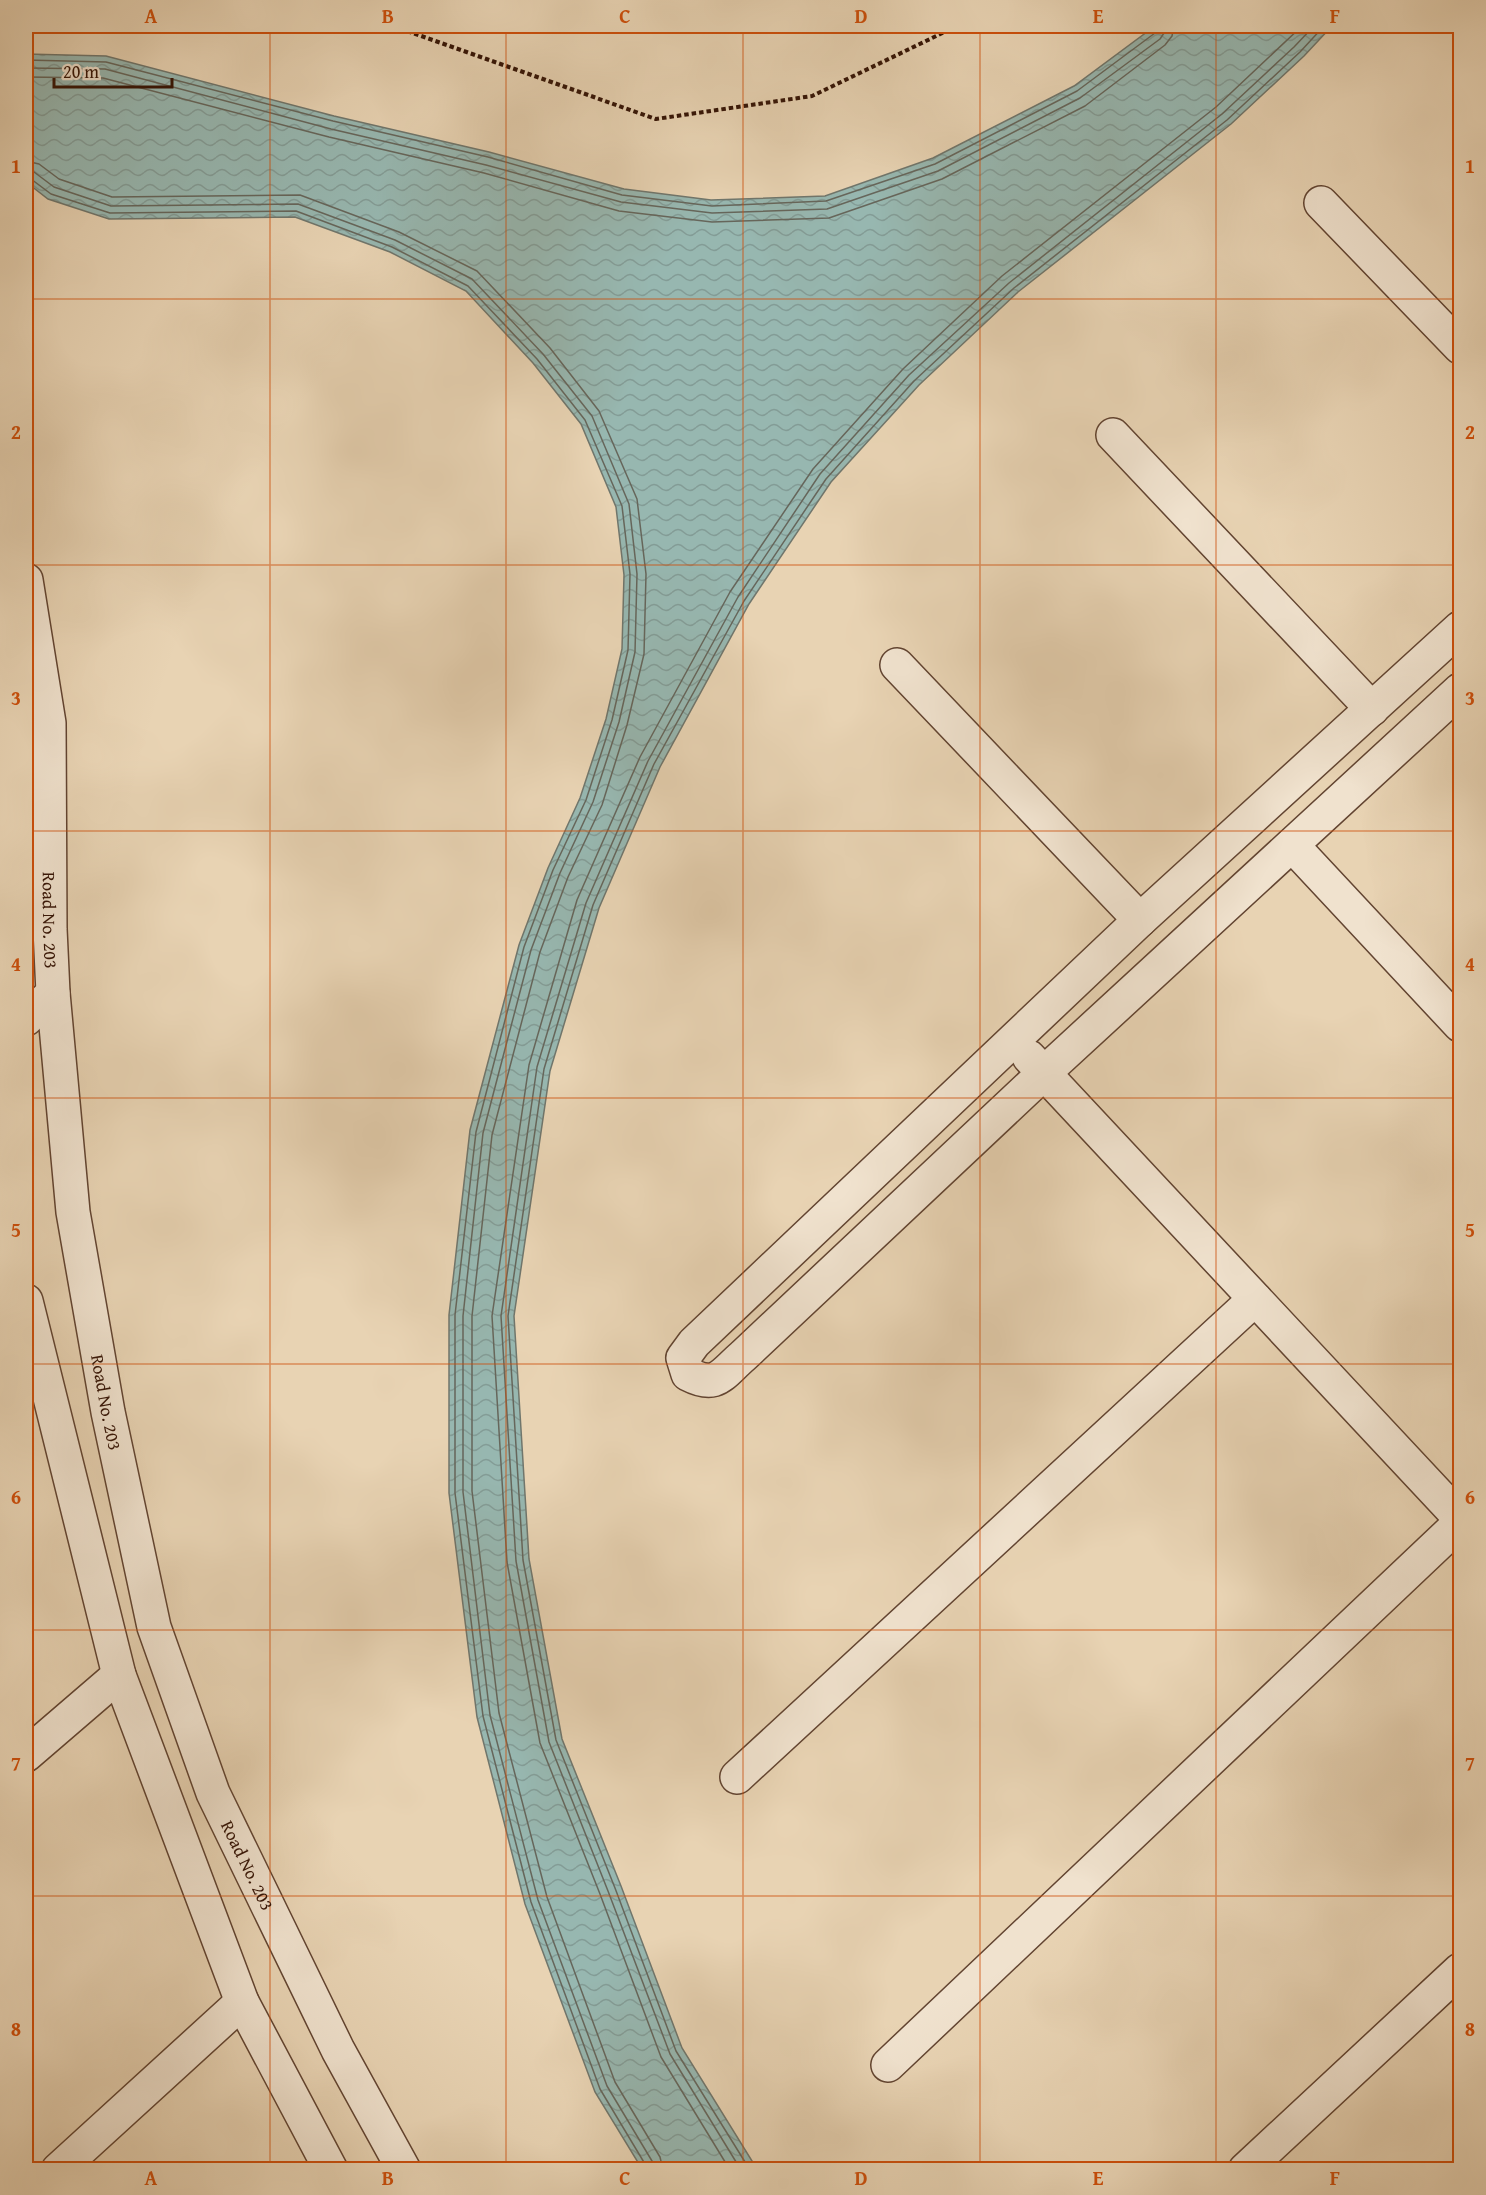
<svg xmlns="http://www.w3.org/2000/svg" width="1486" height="2195" viewBox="0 0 1486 2195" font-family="'Gentium Book Plus',serif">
  <defs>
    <pattern id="water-waves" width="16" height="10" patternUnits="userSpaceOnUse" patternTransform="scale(1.5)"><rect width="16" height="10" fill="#97b7b0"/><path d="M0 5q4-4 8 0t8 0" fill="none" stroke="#839c96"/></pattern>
  </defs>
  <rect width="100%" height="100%" fill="#e8d3b3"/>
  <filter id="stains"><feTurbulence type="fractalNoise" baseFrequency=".00333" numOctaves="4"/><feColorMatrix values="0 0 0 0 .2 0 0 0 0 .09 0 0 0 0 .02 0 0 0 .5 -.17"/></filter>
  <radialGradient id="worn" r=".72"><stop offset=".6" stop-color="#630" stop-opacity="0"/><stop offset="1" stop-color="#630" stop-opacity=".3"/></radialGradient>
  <path fill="url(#water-waves)" stroke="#70766c" stroke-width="1.5" d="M 1155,26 L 1332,26 L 1304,56 L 1231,124 L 1018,292 L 919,385 L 831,482 L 749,604 L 660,767 L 599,908 L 550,1071 L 514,1316 L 529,1559 L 562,1739 L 621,1886 L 682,2048 L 757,2169 L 642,2169 L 595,2092 L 525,1904 L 477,1717 L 449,1493 L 449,1315 L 470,1130 L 519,945 L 548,868 L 580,798 L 606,719 L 622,649 L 624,575 L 616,507 L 581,424 L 533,363 L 466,291 L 390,252 L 295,217 L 109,219 L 48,199 L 26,182 L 26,54 L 106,56 L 334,116 L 489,152 L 624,189 L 711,200 L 825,196 L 933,158 L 1074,86 Z"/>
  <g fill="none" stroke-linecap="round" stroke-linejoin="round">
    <path stroke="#66665b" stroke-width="1.5" d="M 26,60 L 106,62 L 333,121 L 488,157 L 622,195 L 712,206 L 826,201 L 935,164 L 1077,91 L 1155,33 L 1157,26
      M 26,68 L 105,69 L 331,129 L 486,165 L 621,202 L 712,213 L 827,209 L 938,171 L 1080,98 L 1160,39 L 1164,33 L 1165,26
      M 26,77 L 103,78 L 329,137 L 484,173 L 619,211 L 712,222 L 829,218 L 942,179 L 1085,106 L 1165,45 L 1172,36 L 1174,26
      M 26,161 L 39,164 L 59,179 L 112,197 L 300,195 L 399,232 L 477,271 L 550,348 L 599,411 L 637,499 L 646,574 L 644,654 L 627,725 L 602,805 L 568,877 L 540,952 L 492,1135 L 472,1316 L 472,1491 L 499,1713 L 547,1897 L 615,2082 L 660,2157 L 663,2170
      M 26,170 L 34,172 L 54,187 L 111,206 L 298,204 L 395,240 L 472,279 L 543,354 L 592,416 L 629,504 L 637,574 L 635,652 L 619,722 L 593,802 L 560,873 L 531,950 L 483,1133 L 463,1316 L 463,1492 L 490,1715 L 538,1900 L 607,2086 L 652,2161 L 654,2170
      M 26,178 L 31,179 L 51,194 L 110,213 L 296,211 L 392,247 L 468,286 L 537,359 L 585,420 L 622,506 L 630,574 L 628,650 L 612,720 L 586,800 L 553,870 L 524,947 L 476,1132 L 455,1315 L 455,1493 L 483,1716 L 531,1902 L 600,2089 L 645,2164 L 646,2170
      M 730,2170 L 661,2057 L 600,1894 L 540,1743 L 507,1562 L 492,1316 L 529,1065 L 577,900 L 640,757 L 730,592 L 813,469 L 903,369 L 1002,276 L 1216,107 L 1302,26
      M 741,2170 L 670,2054 L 608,1891 L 549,1742 L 516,1561 L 501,1316 L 537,1067 L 586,903 L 648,761 L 738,597 L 820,474 L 909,375 L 1009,283 L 1222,114 L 1294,47 L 1314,26
      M 750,2170 L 676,2051 L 615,1888 L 556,1740 L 523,1560 L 508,1316 L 544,1069 L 593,905 L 654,764 L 744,601 L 826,479 L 914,381 L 1014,288 L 1227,120 L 1300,52 L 1324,26"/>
    <g stroke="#624431" stroke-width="36">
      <g id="minor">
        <path d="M 1321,203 L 1460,347"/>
        <path d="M 1113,435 L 1372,709"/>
        <path id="s1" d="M 26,580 L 49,723 L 50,929 L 53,993 L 73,1212 L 108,1412 L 154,1627 L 213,1793 L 338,2050 L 404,2170"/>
        <path d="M 1460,628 L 1140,920 L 694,1343 L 683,1358 L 688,1374 C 717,1389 721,1375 743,1356 L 1044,1073 L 1460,690"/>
        <path d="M 897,665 L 1140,920"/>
        <path d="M 1292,845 L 1460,1025"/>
        <path d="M 26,1019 L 53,993"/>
        <path d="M 1029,1057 L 1460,1518"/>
        <path d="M 26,1301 L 119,1675 L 242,2002 L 331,2170"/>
        <path d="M 26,1755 L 119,1675"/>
        <path d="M 737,1777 L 1255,1299"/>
        <path d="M 888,2065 L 1460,1523"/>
        <path d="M 58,2170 L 242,2002"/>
        <path d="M 1245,2170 L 1460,1970"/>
      </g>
    </g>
    <path stroke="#351406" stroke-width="4" stroke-dasharray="4.5 3" stroke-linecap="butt" d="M 393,26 L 656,119 L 812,96 L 957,26"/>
    <use href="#minor" stroke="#f0e2ce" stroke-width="33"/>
  </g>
  <path fill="none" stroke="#cd4f0b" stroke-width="1.5" stroke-opacity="0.55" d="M 270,26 L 270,2170M 506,26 L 506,2170M 743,26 L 743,2170M 980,26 L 980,2170M 1216,26 L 1216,2170M 26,299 L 1460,299M 26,565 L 1460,565M 26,831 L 1460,831M 26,1098 L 1460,1098M 26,1364 L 1460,1364M 26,1630 L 1460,1630M 26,1896 L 1460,1896"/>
  <g text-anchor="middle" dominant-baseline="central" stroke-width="4.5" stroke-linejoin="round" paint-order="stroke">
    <g font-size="18" fill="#351406" stroke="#f0e2ce">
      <text stroke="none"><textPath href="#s1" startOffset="342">Road No. 203</textPath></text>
      <text stroke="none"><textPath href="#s1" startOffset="828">Road No. 203</textPath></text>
      <text stroke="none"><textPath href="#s1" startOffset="1314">Road No. 203</textPath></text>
    </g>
  </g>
  <rect width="1486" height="2195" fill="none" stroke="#e8d3b3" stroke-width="66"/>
  <path d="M54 78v9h118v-9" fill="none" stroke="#351406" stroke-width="3"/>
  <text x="63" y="78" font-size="18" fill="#351406" stroke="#f0e2ce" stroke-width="4.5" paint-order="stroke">20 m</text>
  <rect x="33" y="33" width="1420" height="2129" fill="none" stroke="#cd4f0b" stroke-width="2"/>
  <g font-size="20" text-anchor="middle" font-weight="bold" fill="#cd4f0b">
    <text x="151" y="23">A</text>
    <text x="388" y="23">B</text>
    <text x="625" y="23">C</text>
    <text x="861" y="23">D</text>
    <text x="1098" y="23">E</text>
    <text x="1335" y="23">F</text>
    <text x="16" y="173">1</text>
    <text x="1470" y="173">1</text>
    <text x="16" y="439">2</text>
    <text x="1470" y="439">2</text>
    <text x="16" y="705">3</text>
    <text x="1470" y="705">3</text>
    <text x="16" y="971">4</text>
    <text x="1470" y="971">4</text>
    <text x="16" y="1237">5</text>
    <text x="1470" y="1237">5</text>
    <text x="16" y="1504">6</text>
    <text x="1470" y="1504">6</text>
    <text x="16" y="1770">7</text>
    <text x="1470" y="1770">7</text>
    <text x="16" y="2036">8</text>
    <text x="1470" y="2036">8</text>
    <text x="151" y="2185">A</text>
    <text x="388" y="2185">B</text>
    <text x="625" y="2185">C</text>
    <text x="861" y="2185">D</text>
    <text x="1098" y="2185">E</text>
    <text x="1335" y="2185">F</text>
  </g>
  <rect width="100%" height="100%" filter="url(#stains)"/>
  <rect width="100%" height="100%" fill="url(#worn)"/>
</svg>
